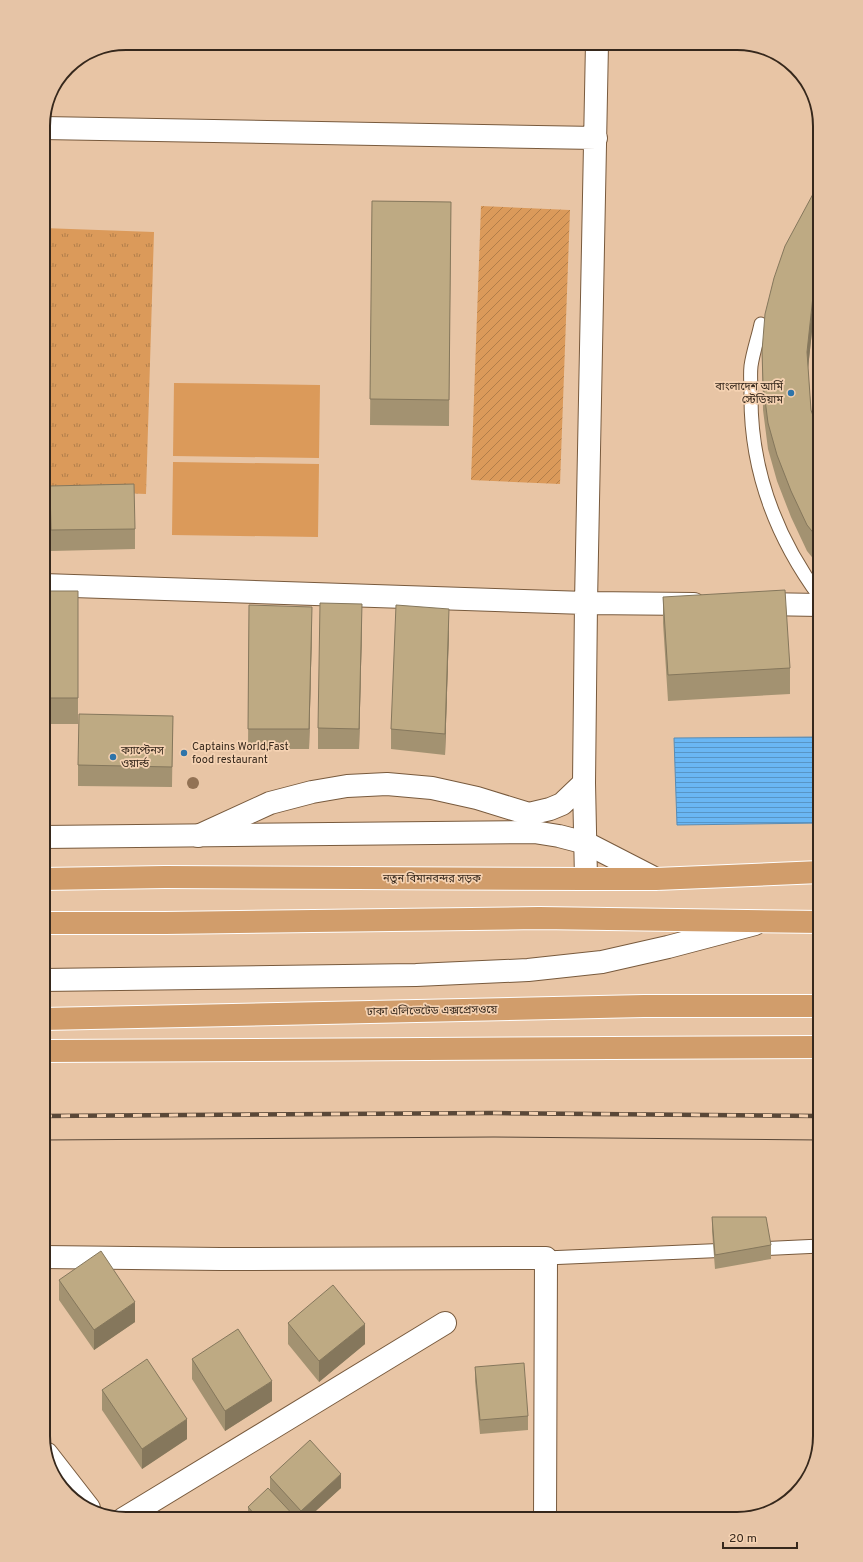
<svg xmlns="http://www.w3.org/2000/svg" width="863" height="1562" viewBox="0 0 863 1562" font-family="Overpass,'Noto Sans Bengali',sans-serif">
  <defs>
    <pattern id="park-tufts" width="24" height="20" patternUnits="userSpaceOnUse"><rect width="24" height="20" fill="#db9a5a"/><path d="M3 7l-1-3M5 7V3M7 7l1-3M15 17l-1-3M17 17v-4M19 17l1-3" fill="none" stroke="#b27e4a"/></pattern>
    <pattern id="garden-furrows" width="10" height="10" patternUnits="userSpaceOnUse"><rect width="10" height="10" fill="#db9a5a"/><path d="M-1 1l2-2M0 10L10 0M9 11l2-2" fill="none" stroke="#b27e4a"/></pattern>
    <pattern id="water-rules" width="6" height="5" patternUnits="userSpaceOnUse"><rect width="6" height="5" fill="#6ab7f4"/><path d="M0 2.5h6" fill="none" stroke="#5895c5"/></pattern>
  </defs>
  <rect width="100%" height="100%" fill="#e8c5a5"/>
  <path fill="#db9a5a" d="M 174,383 L 320,385 L 319,458 L 173,456 Z
    M 173,462 L 319,464 L 318,537 L 172,535 Z"/>
  <path fill="url(#park-tufts)" d="M 43,228 L 154,232 L 146,494 L 43,490 Z"/>
  <path fill="url(#garden-furrows)" d="M 481,206 L 570,210 L 560,484 L 471,480 Z"/>
  <path fill="url(#water-rules)" stroke="#5a8cb3" d="M 820,737 L 820,823 L 677,825 L 674,738 Z"/>
  <g fill="none" stroke-linecap="round" stroke-linejoin="round">
    <g stroke="#785a3d" stroke-width="15">
      <path id="lane" d="M 761,324 C 758,338 753,352 751,366 C 750,375 751,384 751,393 C 750,470 775,536 820,597
        M 754,1249 L 820,1246
        M 546,1258 L 730,1250"/>
    </g>
    <g stroke="#785a3d" stroke-width="24">
      <path id="street" d="M 43,128 L 596,138
        M 43,585 L 586,603 L 694,604
        M 756,604 L 820,605
        M 198,836 L 270,803 L 312,792 L 347,786 L 387,784 L 432,788 L 477,798 L 529,814 L 550,809 L 562,804 L 584,783
        M 586,879 L 584,783 L 586,603 L 597,43
        M 43,1257 L 220,1259 L 546,1258 L 545,1519
        M 47,1454 L 89,1508
        M 123,1519 L 445,1323"/>
    </g>
    <g stroke="#785a3d" stroke-width="24">
      <path id="secondary" d="M 43,837 L 534,832 L 559,836 L 586,843 L 656,879
        M 43,980 L 416,975 L 528,970 L 602,962 L 668,947 L 755,924"/>
    </g>
    <g stroke="#fff" stroke-width="24">
      <path id="highway" d="M 43,879 L 165,877 L 586,879 L 656,879 L 820,872
        M 43,923 L 165,923 L 539,918 L 820,922
        M 43,1019 L 644,1006 L 820,1006
        M 43,1051 L 820,1047"/>
    </g>
    <use href="#lane" stroke="#fff" stroke-width="13"/>
    <use href="#street" stroke="#fff" stroke-width="22"/>
    <use href="#secondary" stroke="#fff" stroke-width="22"/>
    <use href="#highway" stroke="#d19d6b" stroke-width="22"/>
    <path stroke="#5a4838" stroke-width="1" d="M 43,1140 L 494,1137 L 820,1140"/>
    <g stroke="#5a4838" stroke-width="4.5">
      <path id="rail" d="M 43,1116 L 494,1113 L 820,1116"/>
    </g>
    <use href="#rail" stroke="#f5d2b2" stroke-width="3" stroke-dasharray="9" stroke-linecap="butt"/>
  </g>
  <circle fill="#927254" cx="193" cy="783" r="6"/>
  <path fill="#a39271" d="M 683,43 L 742,43 L 752,47 L 683,48 Z
    M 372,201 L 451,202 L 449,426 L 370,425 Z
    M 813,322 L 808,368 L 811,410 L 820,436 L 820,567 L 807,551 L 791,517 L 777,481 L 768,449 L 763,410 L 762,351 Z
    M 50,486 L 135,529 L 135,549 L 51,551 Z
    M 43,591 L 78,591 L 78,724 L 43,724 Z
    M 663,597 L 790,668 L 790,694 L 668,701 L 663,623 Z
    M 249,605 L 312,627 L 309,749 L 248,749 Z
    M 362,625 L 359,749 L 318,749 L 318,728 Z
    M 449,630 L 445,755 L 391,749 L 391,729 Z
    M 173,716 L 172,787 L 78,786 L 78,765 Z
    M 712,1217 L 771,1245 L 771,1259 L 715,1269 L 712,1231 Z
    M 59,1280 L 135,1322 L 94,1350 L 59,1300 Z
    M 288,1323 L 365,1344 L 319,1382 L 288,1344 Z
    M 192,1359 L 272,1401 L 225,1431 L 192,1379 Z
    M 475,1367 L 528,1416 L 528,1430 L 480,1434 L 475,1381 Z
    M 102,1390 L 187,1439 L 142,1469 L 102,1410 Z
    M 270,1477 L 341,1488 L 307,1519 L 248,1519 L 248,1507 L 270,1490 Z"/>
  <path fill="#85775c" d="M 820,280 L 820,306 L 813,322 L 807,378 L 807,352 L 813,296 Z
    M 362,604 L 362,625 L 359,749 L 359,729 Z
    M 312,607 L 312,627 L 309,749 L 309,729 Z
    M 449,609 L 449,630 L 445,755 L 445,734 Z
    M 135,1302 L 135,1322 L 94,1350 L 94,1330 Z
    M 365,1324 L 365,1344 L 319,1382 L 319,1361 Z
    M 272,1381 L 272,1401 L 225,1431 L 225,1411 Z
    M 187,1419 L 187,1439 L 142,1469 L 142,1449 Z
    M 341,1474 L 341,1488 L 307,1519 L 301,1519 L 301,1511 Z"/>
  <path fill="#beaa83" stroke="#85775c" d="M 820,184 L 820,280 L 813,296 L 807,352 L 811,410 L 820,436 L 820,541 L 807,525 L 791,491 L 777,455 L 768,423 L 763,384 L 762,351 L 765,314 L 774,278 L 785,246 L 813,194 Z
    M 372,201 L 451,202 L 449,400 L 370,399 Z
    M 134,484 L 135,529 L 51,530 L 50,486 Z
    M 785,590 L 790,668 L 668,675 L 663,597 Z
    M 43,591 L 78,591 L 78,698 L 43,698 Z
    M 320,603 L 362,604 L 359,729 L 318,728 Z
    M 249,605 L 312,607 L 309,729 L 248,729 Z
    M 396,605 L 449,609 L 445,734 L 391,729 Z
    M 79,714 L 173,716 L 172,767 L 78,765 Z
    M 712,1217 L 766,1217 L 771,1245 L 715,1255 Z
    M 101,1251 L 135,1302 L 94,1330 L 59,1280 Z
    M 333,1285 L 365,1324 L 319,1361 L 288,1323 Z
    M 238,1329 L 272,1381 L 225,1411 L 192,1359 Z
    M 147,1359 L 187,1419 L 142,1449 L 102,1390 Z
    M 524,1363 L 528,1416 L 480,1420 L 475,1367 Z
    M 310,1440 L 341,1474 L 301,1511 L 270,1477 Z
    M 48,1459 L 72,1495 L 49,1468 Z
    M 268,1488 L 297,1519 L 259,1519 L 248,1507 Z"/>
  <g fill="#2e74a9" stroke="#f5d2b2" stroke-width="1.5">
    <circle cx="791" cy="393" r="4"/>
    <circle cx="184" cy="753" r="4"/>
    <circle cx="113" cy="757" r="4"/>
  </g>
  <g text-anchor="middle" dominant-baseline="central" stroke-width="3.5" stroke-linejoin="round" paint-order="stroke">
    <g font-size="11" fill="#36281c" stroke="#f5d2b2" text-anchor="start">
      <text x="783" y="387" text-anchor="end">বাংলাদেশ আর্মি<tspan x="783" dy="13">স্টেডিয়াম</tspan></text>
      <text x="192" y="747">Captains World,Fast<tspan x="192" dy="13">food restaurant</tspan></text>
      <text x="121" y="751">ক্যাপ্টেনস<tspan x="121" dy="13">ওয়ার্ল্ড</tspan></text>
    </g>
    <g font-size="11" fill="#36281c" stroke="#f5d2b2">
      <text x="432" y="879">নতুন বিমানবন্দর সড়ক</text>
      <text transform="translate(432 1011) rotate(-1)">ঢাকা এলিভেটেড এক্সপ্রেসওয়ে</text>
    </g>
  </g>
  <path d="M0 0H863V1562H0ZM126 50H737A76 76 0 0 1 813 126V1436A76 76 0 0 1 737 1512H126A76 76 0 0 1 50 1436V126A76 76 0 0 1 126 50Z" fill="#e6c4a6" fill-rule="evenodd"/>
  <path fill="none" stroke="#36281c" stroke-width="2" d="M126 50H737A76 76 0 0 1 813 126V1436A76 76 0 0 1 737 1512H126A76 76 0 0 1 50 1436V126A76 76 0 0 1 126 50Z"/>
  <path d="M723 1542v6h74v-6" fill="none" stroke="#36281c" stroke-width="2"/>
  <text x="729" y="1542" font-size="12" fill="#36281c" stroke="#f5d2b2" stroke-width="3" paint-order="stroke">20 m</text>
</svg>
